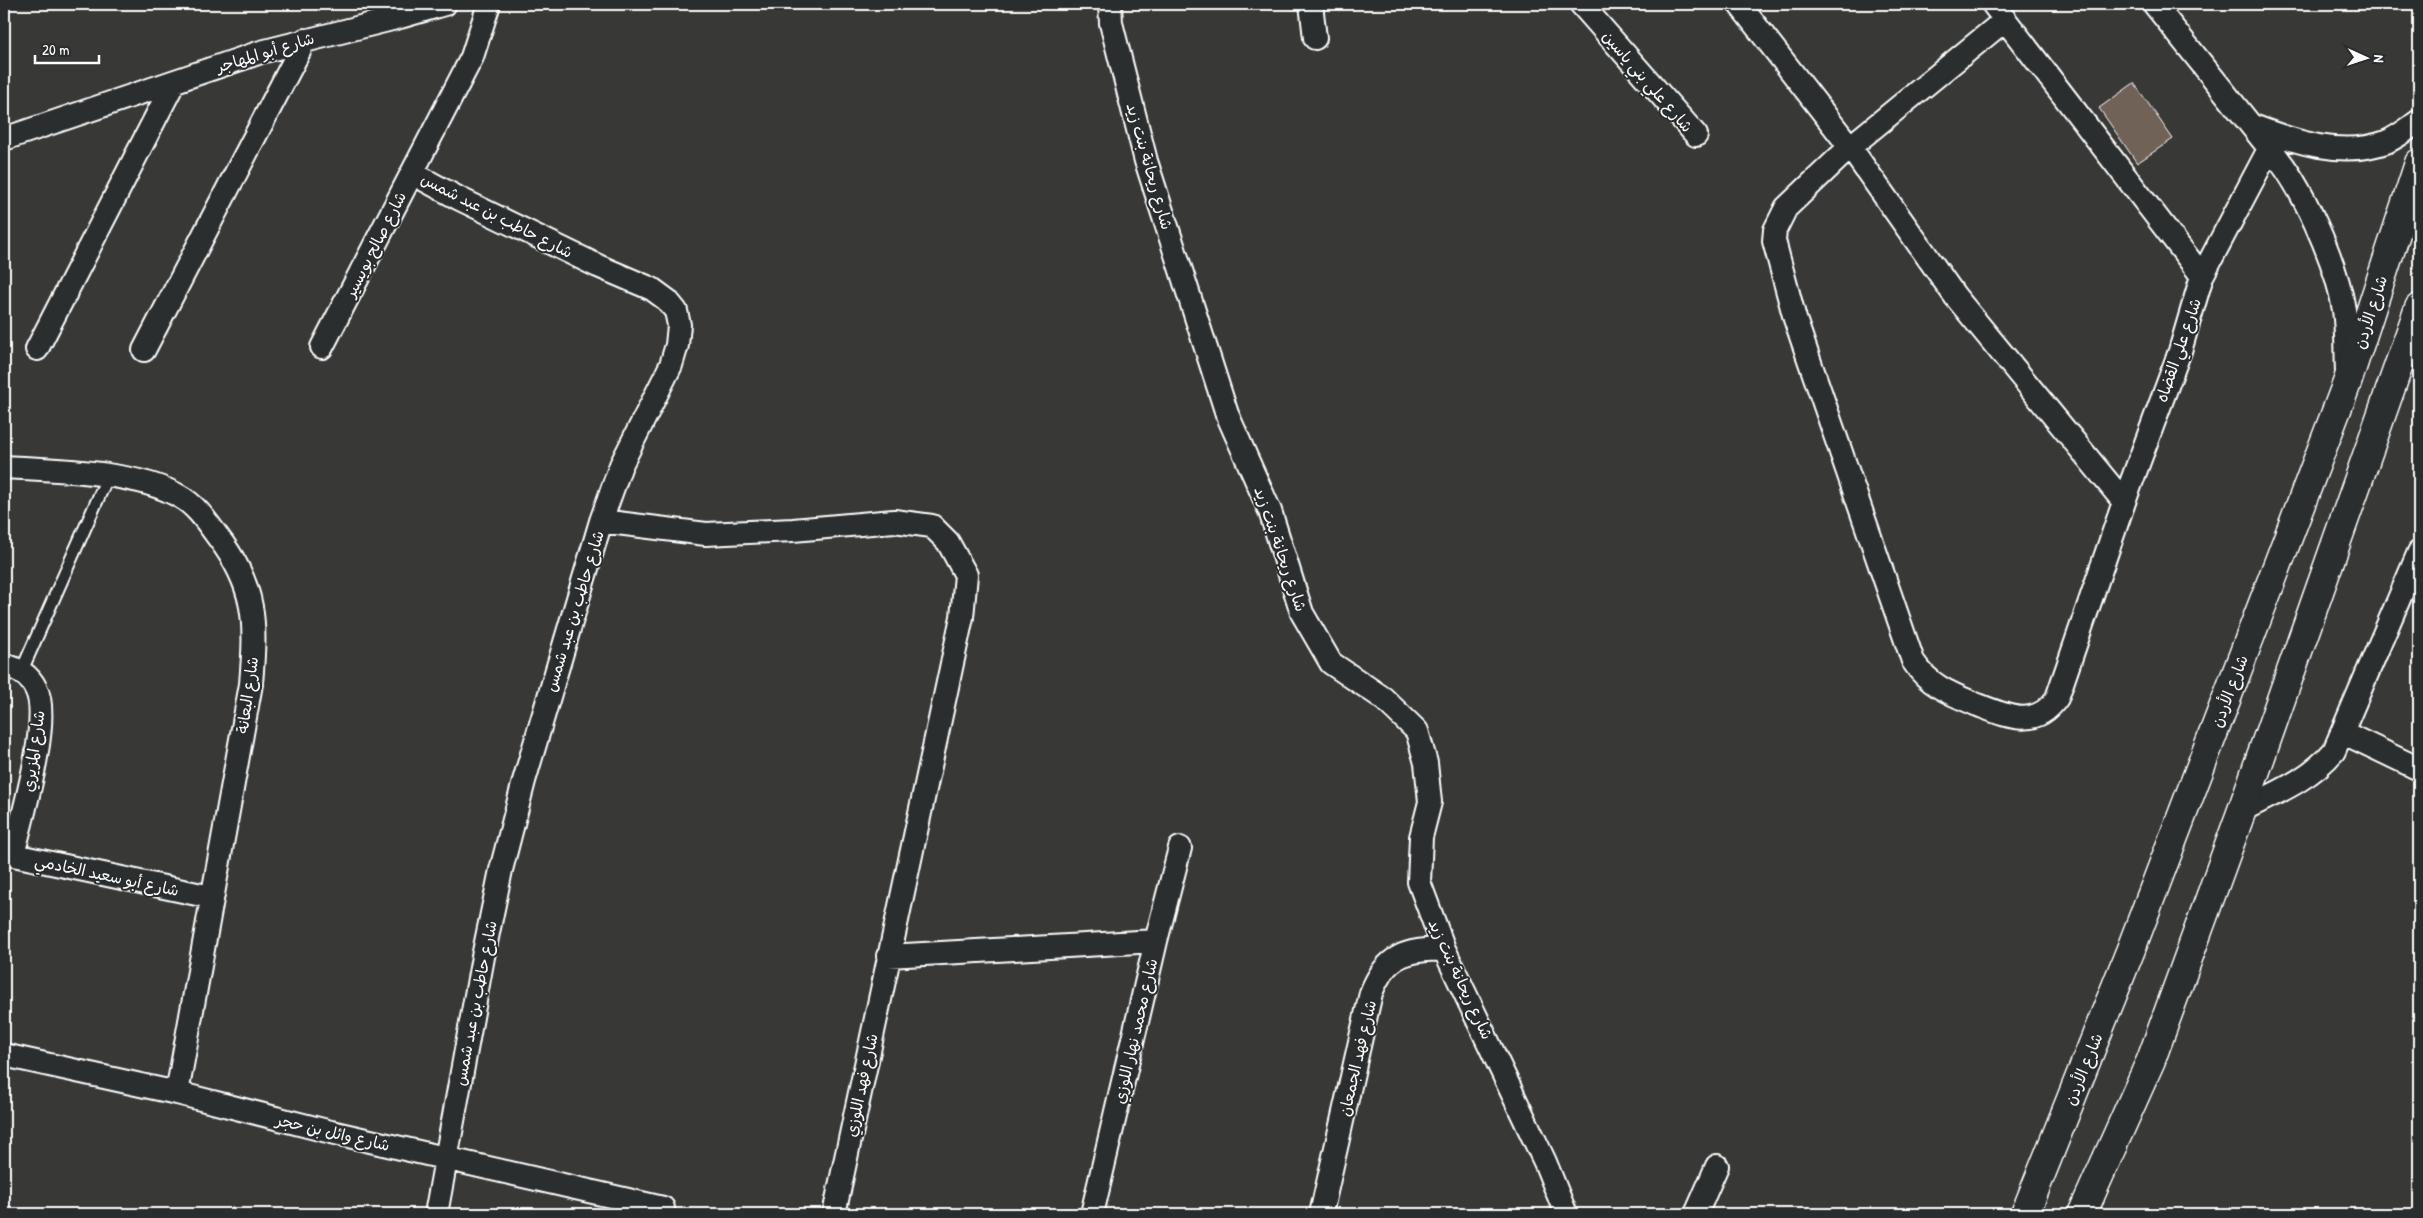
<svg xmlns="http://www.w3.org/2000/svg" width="2423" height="1218" viewBox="0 0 2423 1218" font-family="'Patrick Hand','Playpen Sans Arabic',sans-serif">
  <rect width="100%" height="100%" fill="#383836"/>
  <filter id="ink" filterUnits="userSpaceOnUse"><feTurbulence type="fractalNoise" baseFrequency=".02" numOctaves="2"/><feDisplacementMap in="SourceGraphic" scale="10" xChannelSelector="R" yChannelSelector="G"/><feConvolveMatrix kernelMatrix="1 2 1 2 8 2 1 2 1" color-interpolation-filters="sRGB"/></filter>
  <g filter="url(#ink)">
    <path fill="#716258" stroke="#fff" d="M 2134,83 L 2173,139 L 2137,163 L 2099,108 Z"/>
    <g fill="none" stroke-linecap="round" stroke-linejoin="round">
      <g stroke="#fff" stroke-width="15">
        <path id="lane" d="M 22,670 L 108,476"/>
      </g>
      <g stroke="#fff" stroke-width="26">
        <path id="street" d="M 1110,4 L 1111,23 L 1146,161 L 1227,414 L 1270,511 L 1302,613 L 1331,663 L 1383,698 L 1417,731 L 1426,763 L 1430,802 L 1421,837 L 1419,882 L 1444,949 L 1545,1162 L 1566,1214
          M 1311,4 L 1315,38
          M 1581,4 L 1696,135
          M 1739,4 L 1850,147 L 1955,296 L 2124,502
          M 1993,4 L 2202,276 L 2180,351 L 2124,502 L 2057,698 C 2035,730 2007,716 1978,705 C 1951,694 1929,686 1913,661 L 1795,319 L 1774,241 L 1775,230 L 1786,208 L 1850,147 L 2005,20
          M 2154,4 L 2269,148 C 2301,181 2337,264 2344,310 C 2347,330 2346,351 2347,372
          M 2253,126 C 2295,142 2342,158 2386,142 C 2398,137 2409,128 2419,121
          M 4,139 L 261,52 L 400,17 L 445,4
          M 412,173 L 458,198 L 598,266 L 652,289 L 667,300 L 676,311 L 679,325 L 677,345 L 671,365 L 621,465 L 601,521 L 524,781 L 501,870 L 483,957 L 436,1214
          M 2202,276 L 2276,136
          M 322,347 L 472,57 L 489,4
          M 37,349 L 174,82
          M 144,350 L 305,40
          M 4,467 C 54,470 136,471 179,496 C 196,505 207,522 218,537 C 257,588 256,623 251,684 L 177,1093
          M 601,521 L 706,534 L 793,530 L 894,521 L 932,526 L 948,542 L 966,575 L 962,617 L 834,1214
          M 4,665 C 18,669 29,674 36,689 C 52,719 21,821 13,855
          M 2344,733 L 2419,769
          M 2242,810 C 2276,793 2309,780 2334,751 L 2419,552
          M 4,853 L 211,897
          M 888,956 L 1156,941
          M 4,1055 L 177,1093 L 331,1132 L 663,1208
          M 1092,1214 L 1156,941 L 1180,848
          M 1321,1214 L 1371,993 C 1386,955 1405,950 1444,949
          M 1696,1214 L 1717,1166"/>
      </g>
      <g stroke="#fff" stroke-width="31">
        <path id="highway" d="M 2025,1214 L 2131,949 L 2347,383 L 2419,163
          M 2082,1214 L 2151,1060 L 2242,810 L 2419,308"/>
      </g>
      <use href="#lane" stroke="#2a2d2e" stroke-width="11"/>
      <use href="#street" stroke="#2a2d2e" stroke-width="22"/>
      <use href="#highway" stroke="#2a2d2e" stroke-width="28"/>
    </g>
  </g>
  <g text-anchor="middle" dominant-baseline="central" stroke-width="4" stroke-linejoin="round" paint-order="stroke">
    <g font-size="16" fill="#fff" stroke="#2a2d2e">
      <text transform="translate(265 52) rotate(-17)">شارع أبو المهاجر</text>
      <text transform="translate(1648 81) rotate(49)">شارع علي بني ياسين</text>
      <text transform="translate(1150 166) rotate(74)">شارع ريحانة بنت زيد</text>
      <text transform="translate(497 215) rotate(27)">شارع حاطب بن عبد شمس</text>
      <text transform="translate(375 244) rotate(-63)">شارع صالح بويسير</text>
      <text transform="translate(2370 312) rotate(-72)">شارع الأردن</text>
      <text transform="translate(2178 350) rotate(-71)">شارع علي القضاه</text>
      <text transform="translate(1281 549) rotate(71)">شارع ريحانة بنت زيد</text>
      <text transform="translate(574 611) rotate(-73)">شارع حاطب بن عبد شمس</text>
      <text transform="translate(2229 691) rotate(-69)">شارع الأردن</text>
      <text transform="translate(247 695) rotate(-82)">شارع البعانة</text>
      <text transform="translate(33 751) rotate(-82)">شارع المزيري</text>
      <text transform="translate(107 875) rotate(12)">شارع أبو سعيد الخادمي</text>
      <text transform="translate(1461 979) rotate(65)">شارع ريحانة بنت زيد</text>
      <text transform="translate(475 1003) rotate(-79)">شارع حاطب بن عبد شمس</text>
      <text transform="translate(1135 1031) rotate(-77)">شارع محمد نهار اللوزي</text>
      <text transform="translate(1357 1058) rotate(-77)">شارع فهد الجمعان</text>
      <text transform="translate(2083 1069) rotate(-68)">شارع الأردن</text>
      <text transform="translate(861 1085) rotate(-78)">شارع فهد اللوزي</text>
      <text transform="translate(333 1132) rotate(13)">شارع وائل بن حجر</text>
    </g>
  </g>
  <rect width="2423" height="1218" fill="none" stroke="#2a2d2e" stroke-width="20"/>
  <rect x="10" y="10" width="2403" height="1198" fill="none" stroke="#fff" stroke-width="2" filter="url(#ink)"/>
  <g transform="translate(2366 58) rotate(93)" stroke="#2a2d2e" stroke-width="4" paint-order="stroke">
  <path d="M0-4L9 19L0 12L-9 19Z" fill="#ffffff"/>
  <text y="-8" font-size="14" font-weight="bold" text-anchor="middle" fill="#ffffff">N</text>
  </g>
  <path d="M35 55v8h64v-8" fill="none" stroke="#ffffff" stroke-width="2.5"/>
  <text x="42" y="55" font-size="15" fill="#ffffff" stroke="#2a2d2e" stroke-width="4" paint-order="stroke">20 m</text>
</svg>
